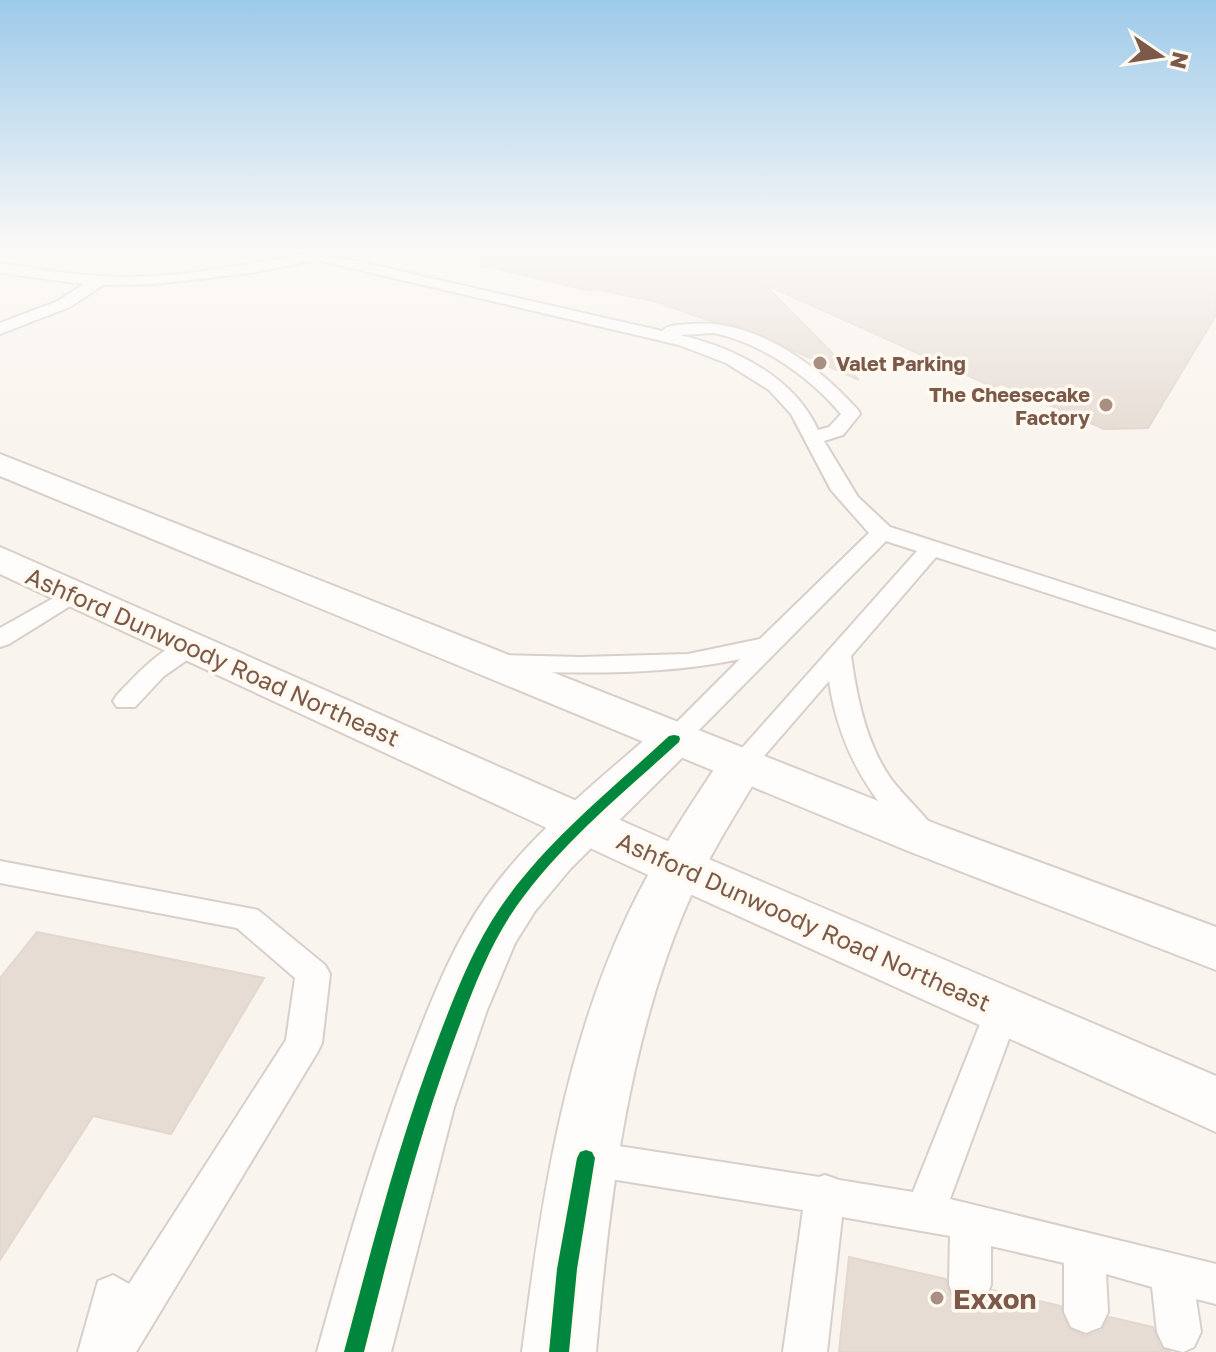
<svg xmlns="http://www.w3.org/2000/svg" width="1216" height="1352" viewBox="0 0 1216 1352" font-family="'Golos Text',sans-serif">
  <rect width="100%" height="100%" fill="#f9f4ed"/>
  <path fill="#e6dcd4" stroke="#e3d7ce" stroke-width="2" d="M 481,249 L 1216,249 L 1216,315 L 1148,428 L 1104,429 L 1002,384 L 993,387 L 764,284 L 859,380 L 739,326 L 710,321 L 657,302 L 595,289 L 590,291 L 479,265 Z
    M 37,932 L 264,978 L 171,1134 L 93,1116 L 0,1260 L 0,978 Z
    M 849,1257 L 946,1279 L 952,1300 L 969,1308 L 986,1302 L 992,1290 L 1061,1306 L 1068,1328 L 1085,1336 L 1102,1330 L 1109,1317 L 1153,1327 L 1161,1348 L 1171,1352 L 839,1352 Z"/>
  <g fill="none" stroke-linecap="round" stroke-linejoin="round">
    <g stroke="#d8cfca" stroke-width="4">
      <path id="service" d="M 317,252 L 662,331 C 669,324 681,325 691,324 C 754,318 818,365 858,410 L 860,414 L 843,435 L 824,441 L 858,497 L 890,527 L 1216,632 L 1216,648 L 936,557 L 851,656 C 857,698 866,743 891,779 C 906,799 926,815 939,836 L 935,843 C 914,849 907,836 895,822 C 859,781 837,736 829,681 L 751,771 L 741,774 L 731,771 L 727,765 L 917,551 L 886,541 L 684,745 L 674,748 L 664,745 L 660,739 L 740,659 C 660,676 579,673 498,671 L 489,668 L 485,663 L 489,658 L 498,655 L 581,657 L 688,654 L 760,639 L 869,533 L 831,490 L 791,414 L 769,390 L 726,363 L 679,345 L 317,260 L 250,273 L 155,284 L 103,285 L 70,307 L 0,334 L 0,323 L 58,301 L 84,284 L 0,273 L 0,263 C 32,268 65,274 97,276 C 170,281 246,264 317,252 ZM 714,333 C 762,343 810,377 841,414 L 829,427 L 818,430 C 794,377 735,348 680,335 Z
        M 75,586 L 83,588 L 87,593 L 83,598 L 9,644 L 0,647 L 0,628 Z
        M 191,638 L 200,641 L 204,646 L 200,651 L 164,676 L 135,707 L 117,707 L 113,701 L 117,695 C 137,674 162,646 191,638 Z
        M 0,861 L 258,910 L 325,965 L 330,974 L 322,1043 L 317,1053 L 136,1352 L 78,1352 L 98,1281 L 113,1275 L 129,1284 L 286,1040 L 295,978 L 237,928 L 0,883 Z
        M 1003,995 L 1015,999 L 1020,1009 L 950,1199 L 1216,1264 L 1216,1304 L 1196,1299 L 1201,1332 L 1194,1347 L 1183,1352 L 1164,1347 L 1157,1332 L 1152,1287 L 1106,1274 L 1108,1312 L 1101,1327 L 1086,1333 L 1071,1327 L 1064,1312 L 1064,1263 L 991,1246 L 991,1285 L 985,1299 L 970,1305 L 955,1299 L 949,1285 L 950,1236 L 842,1217 L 827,1352 L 783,1352 L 803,1210 L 586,1175 L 572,1170 L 567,1158 L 572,1146 L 586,1141 L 819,1177 L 825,1175 L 839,1180 L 913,1192 L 986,1009 L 991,999 Z"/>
    </g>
    <g stroke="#d8cfca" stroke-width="4">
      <path id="minor" d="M 674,724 L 691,729 L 697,739 L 691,749 L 571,868 L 535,911 L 515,943 L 487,1010 L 454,1107 L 391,1352 L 317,1352 C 346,1247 376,1142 416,1040 C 435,991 455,942 485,899 C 531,833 598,781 657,729 Z
        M 741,750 L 758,754 L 765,765 C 736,813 705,861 683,914 C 626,1052 609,1204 596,1352 L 522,1352 C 541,1203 564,1047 630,910 C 656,856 691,805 724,754 Z"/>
    </g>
    <g stroke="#d9cfc9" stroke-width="4">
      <path id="secondary" d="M 0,454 L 944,827 L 1216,927 L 1216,970 L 908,851 L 0,476 Z
        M 0,547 L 697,854 L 1216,1076 L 1216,1132 L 659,880 L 0,574 Z"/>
    </g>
    <use href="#service" fill="#fefdfc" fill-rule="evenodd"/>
    <use href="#minor" fill="#fefdfc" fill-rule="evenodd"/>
    <use href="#secondary" fill="#fefdfc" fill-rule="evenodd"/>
    <g stroke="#fff9f0" stroke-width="5">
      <path id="cycleway" d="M 674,735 L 679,736 L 680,739 L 679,742 C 620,796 554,849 510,916 C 485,955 469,1000 453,1043 C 416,1144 390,1248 364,1352 L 344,1352 C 372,1247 399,1141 438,1039 C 455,994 473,948 500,908 C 545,842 611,790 669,736 Z
        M 586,1150 L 592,1152 L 595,1158 L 577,1269 L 569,1352 L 549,1352 L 557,1269 L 577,1158 L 580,1152 Z"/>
    </g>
    <use href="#cycleway" fill="#00873e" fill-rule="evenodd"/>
  </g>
  <linearGradient id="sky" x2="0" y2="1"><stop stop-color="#9dcaea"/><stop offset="0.57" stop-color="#fcfaf7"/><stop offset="1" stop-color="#fcfaf7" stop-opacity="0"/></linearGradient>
  <rect width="1216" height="438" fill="url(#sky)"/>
  <g fill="#a88f82" stroke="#fff9f0" stroke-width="3">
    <circle cx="820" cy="363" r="8"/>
    <circle cx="1106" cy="405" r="8"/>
    <circle cx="937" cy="1298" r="8"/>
  </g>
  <g text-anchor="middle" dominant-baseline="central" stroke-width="7" stroke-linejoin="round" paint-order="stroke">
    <g font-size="20" font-weight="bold" fill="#7c5948" stroke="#fff9f0" text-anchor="start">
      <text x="836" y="363">Valet Parking</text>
      <text x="1090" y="394" text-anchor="end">The Cheesecake<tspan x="1090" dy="23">Factory</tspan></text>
    </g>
    <g font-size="24" fill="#7c5948" stroke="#fff9f0">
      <text transform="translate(213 656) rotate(24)">Ashford Dunwoody Road Northeast</text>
      <text transform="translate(804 921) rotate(24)">Ashford Dunwoody Road Northeast</text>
    </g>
    <g font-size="28" font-weight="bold" fill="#7c5948" stroke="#fff9f0" text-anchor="start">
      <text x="953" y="1298">Exxon</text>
    </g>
  </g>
  <g transform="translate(1160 56) rotate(103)" stroke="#fff9f0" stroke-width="6" paint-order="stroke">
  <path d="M0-6L14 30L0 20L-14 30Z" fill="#7c5948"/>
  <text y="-12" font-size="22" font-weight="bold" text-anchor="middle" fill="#7c5948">N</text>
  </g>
</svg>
